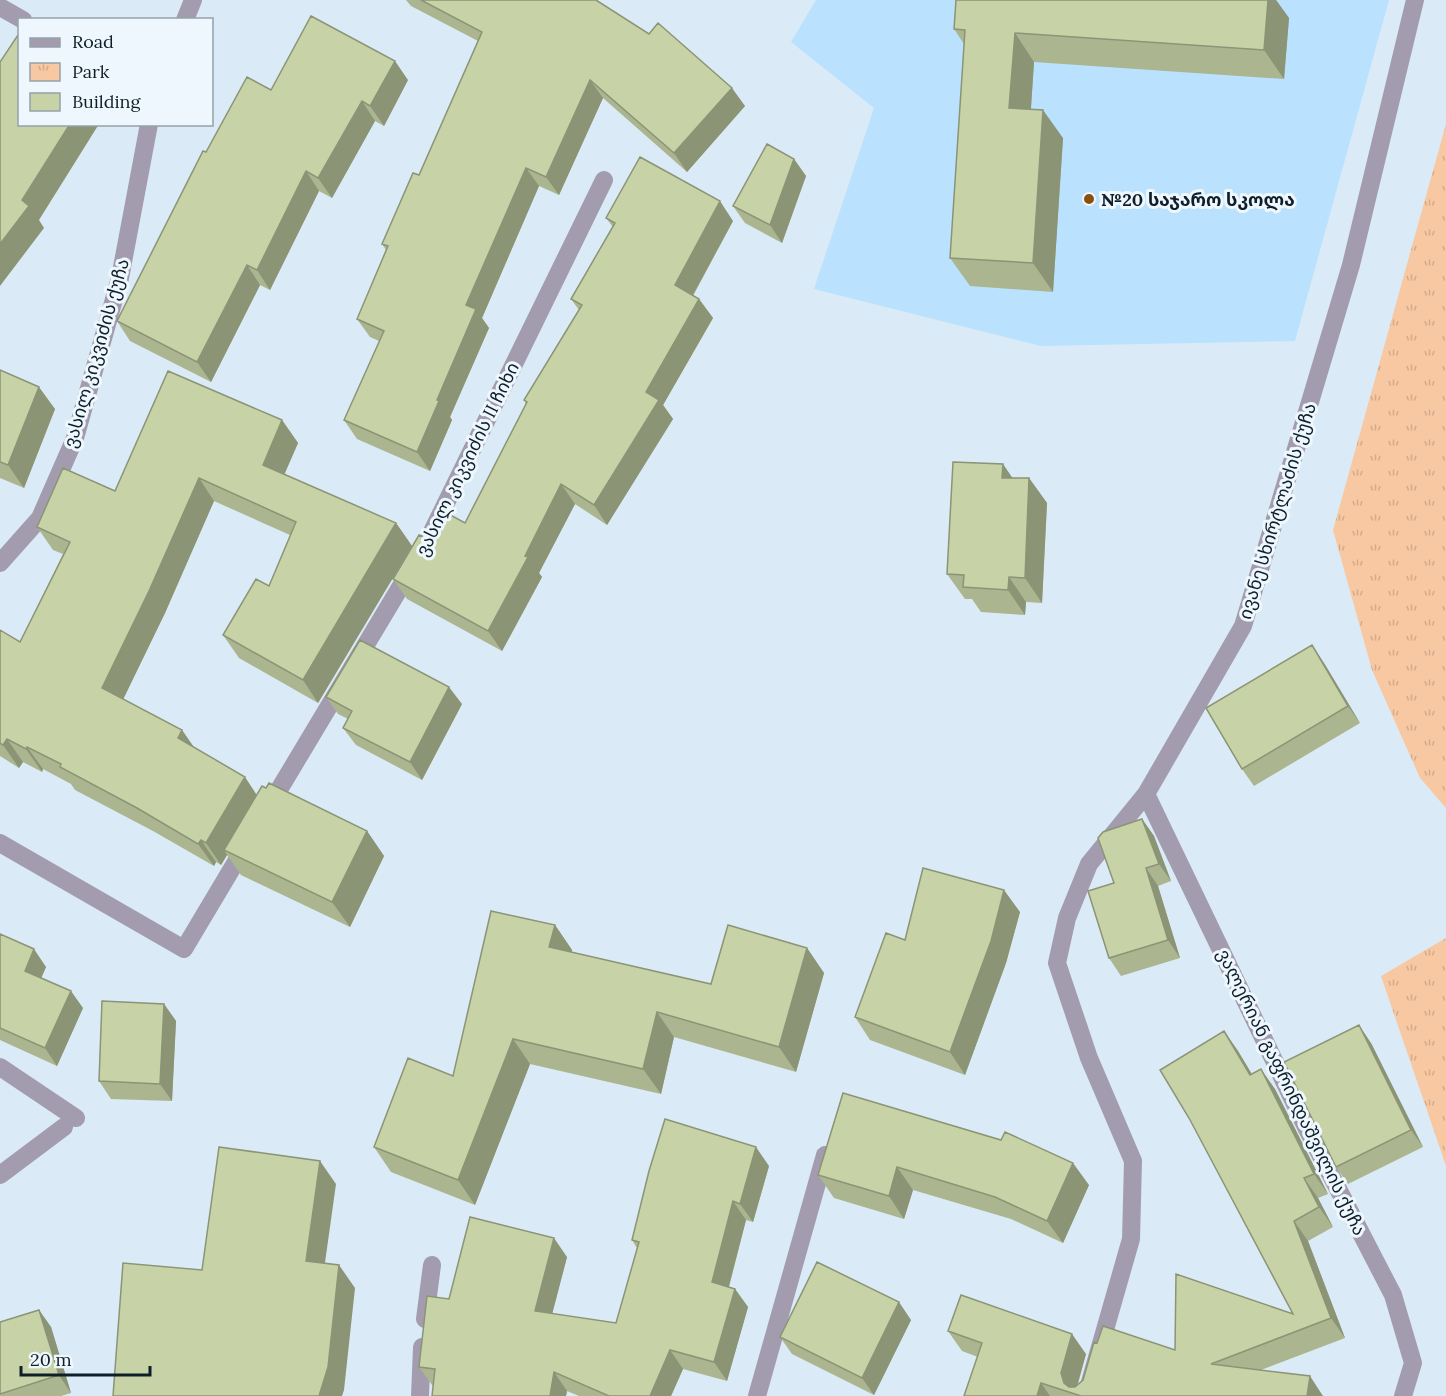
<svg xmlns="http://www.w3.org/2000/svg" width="1446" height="1396" viewBox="0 0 1446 1396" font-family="Lora,'Noto Sans Georgian',serif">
  <defs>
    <pattern id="park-tufts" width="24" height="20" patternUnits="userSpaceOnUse" patternTransform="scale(1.5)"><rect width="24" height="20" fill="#f7c8a2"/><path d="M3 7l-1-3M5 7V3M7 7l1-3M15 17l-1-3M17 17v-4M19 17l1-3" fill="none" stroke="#d3ab8c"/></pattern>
  </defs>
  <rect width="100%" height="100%" fill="#daebf7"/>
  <path fill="#bae1fe" d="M 816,0 L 1389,0 L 1295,341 L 1041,346 L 814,289 L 874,108 L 791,42 Z"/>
  <path fill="url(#park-tufts)" d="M 1446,124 L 1446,808 L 1420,778 L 1372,670 L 1333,530 Z
    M 1446,938 L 1446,1166 L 1381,976 Z"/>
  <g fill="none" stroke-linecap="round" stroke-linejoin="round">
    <path stroke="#a39caf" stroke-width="18" d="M 0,7 L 23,20
      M 185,20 L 193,0
      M 0,563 L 40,518 L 75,438 L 120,278 L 149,124
      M 1146,794 L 1307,1129 L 1393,1295 L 1413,1363 L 1403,1396
      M 268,808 L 425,546 L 604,180
      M 0,843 L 184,949 L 246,845
      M 0,1067 L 76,1118
      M 0,1175 L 64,1127
      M 425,1319 L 432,1265
      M 420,1396 L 422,1347
      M 757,1396 L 825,1155
      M 1086,1396 L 1131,1239 L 1133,1161 L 1089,1058 L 1057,963 L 1067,918 L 1089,864 L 1146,794 L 1243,626 L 1351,265 L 1415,0"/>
  </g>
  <path fill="#abb590" d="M 406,0 L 596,0 L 745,106 L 687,172 L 603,98 L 559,195 L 539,186 L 482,318 L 489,328 L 450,417 L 452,420 L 430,471 L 357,439 L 344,420 L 379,341 L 370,337 L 357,319 L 386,250 L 382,244 L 419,175 L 478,41 L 411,6 Z
    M 956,0 L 1276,0 L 1289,18 L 1284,79 L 1034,62 L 1031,109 L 1063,138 L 1053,292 L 970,286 L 950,258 L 964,44 L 954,29 Z
    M 408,80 L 384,126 L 375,121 L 332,198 L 319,191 L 270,290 L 260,285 L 211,382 L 130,341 L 117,321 L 206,152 Z
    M 794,159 L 806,176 L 782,243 L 745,223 L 733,206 Z
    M 606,218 L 733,221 L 693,296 L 699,299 L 713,318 L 663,405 L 673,419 L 607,525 L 575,504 L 539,573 L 542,577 L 502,651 L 407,599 L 393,579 L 430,540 L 465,523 L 526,404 L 524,400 L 579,310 L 571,299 L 613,227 Z
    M 0,370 L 55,409 L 24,488 L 0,478 Z
    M 282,420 L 298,443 L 284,474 L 396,523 L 412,546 L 318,703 L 239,658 L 223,635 L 269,586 L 290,535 L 214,501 L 165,613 L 123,699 L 182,730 L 194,748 L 257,795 L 266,788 L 367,831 L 384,856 L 350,927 L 241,875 L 227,855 L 221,865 L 216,862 L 214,866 L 153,831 L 75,790 L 71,784 L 43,769 L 42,772 L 23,762 L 19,768 L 0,756 L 0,630 L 20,642 L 63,554 L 53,550 L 37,527 L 115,491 Z
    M 1013,478 L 1029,478 L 1047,503 L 1042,603 L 1026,602 L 1025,615 L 981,612 L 972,599 L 965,599 L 947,574 Z
    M 1324,663 L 1360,723 L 1254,786 L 1242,769 Z
    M 326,697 L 462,704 L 422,780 L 356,745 L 343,728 L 348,719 L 338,714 Z
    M 1142,819 L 1154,836 L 1171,881 L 1158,886 L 1180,958 L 1121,976 L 1109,958 L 1114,883 Z
    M 1020,912 L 1006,963 L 965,1075 L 870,1040 L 855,1017 L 905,940 Z
    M 555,925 L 572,950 L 572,952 L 711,984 L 807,948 L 824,973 L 796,1072 L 674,1037 L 661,1094 L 530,1064 L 475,1205 L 391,1172 L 374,1147 L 453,1076 Z
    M 0,934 L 46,967 L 41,978 L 83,1008 L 57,1066 L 0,1040 Z
    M 164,1004 L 176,1021 L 172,1101 L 111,1099 L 99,1081 Z
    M 1224,1031 L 1238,1051 L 1252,1074 L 1275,1089 L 1328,1194 L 1318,1198 L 1333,1227 L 1308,1241 L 1345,1338 L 1261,1370 L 1323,1396 L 964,1396 L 978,1357 L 962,1351 L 948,1331 L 1086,1354 L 1078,1384 L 1083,1380 L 1097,1343 L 1175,1350 L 1293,1314 Z
    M 1371,1043 L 1423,1147 L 1348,1184 L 1336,1167 Z
    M 843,1093 L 1089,1185 L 1063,1243 L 1011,1219 L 913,1190 L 904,1219 L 834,1198 L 818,1175 Z
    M 769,1166 L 753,1222 L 746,1220 L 729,1287 L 735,1289 L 748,1307 L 727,1381 L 683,1369 L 671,1396 L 579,1396 L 567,1391 L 566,1396 L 432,1396 L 433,1386 L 432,1385 L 419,1367 L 567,1257 L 552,1314 L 616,1323 L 637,1248 L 632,1240 Z
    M 39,1310 L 51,1327 L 71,1393 L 61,1396 L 0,1396 L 0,1322 Z
    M 911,1320 L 874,1395 L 792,1354 L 780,1337 Z"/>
  <path fill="#8b9475" d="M 1268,0 L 1276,0 L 1289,18 L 1284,79 L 1264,50 Z
    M 1015,33 L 1034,62 L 1029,136 L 1009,108 Z
    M 395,61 L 408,80 L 384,126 L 370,106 Z
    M 590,80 L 603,98 L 559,195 L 546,177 Z
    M 732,88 L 745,106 L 687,172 L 674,153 Z
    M 362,101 L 375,121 L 332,198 L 318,178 Z
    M 1043,110 L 1063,138 L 1053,292 L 1033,263 Z
    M 70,124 L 99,124 L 39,220 L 44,228 L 0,286 L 0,244 L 22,200 Z
    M 794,159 L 806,176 L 782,243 L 770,225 Z
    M 526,168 L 539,186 L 482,318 L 489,328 L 450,417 L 452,420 L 430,471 L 417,452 L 437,400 L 466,305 Z
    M 306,171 L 319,191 L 270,290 L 257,270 Z
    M 720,201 L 733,221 L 688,304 L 675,285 Z
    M 247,265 L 260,285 L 211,382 L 197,362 Z
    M 699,299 L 713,318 L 663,405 L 673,419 L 607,525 L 594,505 L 646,392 Z
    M 39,387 L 55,409 L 24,488 L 8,465 Z
    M 282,420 L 298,443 L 279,487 L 263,465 Z
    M 1003,464 L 1020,489 L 1002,478 Z
    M 199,478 L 214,501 L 165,613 L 118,710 L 102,688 Z
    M 1029,478 L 1047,503 L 1042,603 L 1025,578 Z
    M 561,484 L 575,504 L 539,573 L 542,577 L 502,651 L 488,631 L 525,556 Z
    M 396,523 L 412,546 L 318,703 L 303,680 Z
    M 1009,577 L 1026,602 L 1025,615 L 1008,590 Z
    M 1312,645 L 1324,663 L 1360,723 L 1348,706 Z
    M 449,687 L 462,704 L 422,780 L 410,762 Z
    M 182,730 L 198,753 L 178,738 Z
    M 7,739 L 23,762 L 19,768 L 3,745 Z
    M 27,747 L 43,769 L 42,772 L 26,749 Z
    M 245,777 L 260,800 L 224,850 L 227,855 L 221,865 L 206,843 Z
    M 1142,819 L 1154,836 L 1171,881 L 1159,864 Z
    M 367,831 L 384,856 L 350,927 L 332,902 Z
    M 201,840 L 216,862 L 214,866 L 198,844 Z
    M 1146,868 L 1158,886 L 1180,958 L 1168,940 Z
    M 1004,890 L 1020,912 L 1006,963 L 965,1075 L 950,1052 Z
    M 555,925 L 572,950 L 567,972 L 549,947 Z
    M 807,948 L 824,973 L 796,1072 L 779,1047 Z
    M 34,949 L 46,967 L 37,988 L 25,971 Z
    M 71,991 L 83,1008 L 57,1066 L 45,1048 Z
    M 164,1004 L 176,1021 L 172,1101 L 160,1084 Z
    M 657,1012 L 674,1037 L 661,1094 L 643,1069 Z
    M 1359,1025 L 1371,1043 L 1423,1147 L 1411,1130 Z
    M 1224,1031 L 1238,1051 L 1264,1095 L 1250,1075 Z
    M 513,1039 L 530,1064 L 475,1205 L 458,1180 Z
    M 1261,1069 L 1275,1089 L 1328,1194 L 1314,1174 Z
    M 756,1147 L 769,1166 L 753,1222 L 740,1204 Z
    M 320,1161 L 336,1184 L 322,1284 L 306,1261 Z
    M 1073,1163 L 1089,1185 L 1063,1243 L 1047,1221 Z
    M 897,1167 L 913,1190 L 904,1219 L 889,1196 Z
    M 1304,1178 L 1318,1198 L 1333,1227 L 1319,1207 Z
    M 733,1201 L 746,1220 L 725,1301 L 712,1282 Z
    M 1294,1221 L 1308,1241 L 1345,1338 L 1331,1318 Z
    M 554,1238 L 567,1257 L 548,1330 L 535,1311 Z
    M 339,1265 L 355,1288 L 344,1390 L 342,1396 L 319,1396 Z
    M 735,1289 L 748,1307 L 727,1381 L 714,1362 Z
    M 899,1302 L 911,1320 L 874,1395 L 862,1378 Z
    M 39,1310 L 51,1327 L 71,1393 L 59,1375 Z
    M 1072,1334 L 1086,1354 L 1075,1393 L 1064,1383 L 1061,1373 Z
    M 670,1350 L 683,1369 L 671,1396 L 650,1396 Z
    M 554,1372 L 567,1391 L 566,1396 L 550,1396 Z
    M 1310,1376 L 1323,1396 L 1307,1396 Z
    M 1041,1383 L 1050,1396 L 1037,1396 Z"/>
  <path fill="#c7d3a7" stroke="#8b9475" stroke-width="1.5" d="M 421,0 L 596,0 L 649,34 L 658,23 L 732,88 L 674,153 L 590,80 L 546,177 L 526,168 L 466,305 L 476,309 L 437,400 L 439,401 L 417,452 L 344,420 L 384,331 L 357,319 L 388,246 L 382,244 L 413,173 L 419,175 L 482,32 Z
    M 956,0 L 1268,0 L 1264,50 L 1015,33 L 1009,108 L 1043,110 L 1033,263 L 950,258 L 965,30 L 954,29 Z
    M 311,16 L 395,61 L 370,106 L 362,101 L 318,178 L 306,171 L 257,270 L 247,265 L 197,362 L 117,321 L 203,151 L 206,152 L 247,77 L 271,90 Z
    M 20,32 L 20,124 L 70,124 L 22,200 L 29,206 L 0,244 L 0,62 Z
    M 767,144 L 794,159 L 770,225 L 733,206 Z
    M 640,157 L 720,201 L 675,285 L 699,299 L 646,392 L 659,400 L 594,505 L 561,484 L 525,556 L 528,557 L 488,631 L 393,579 L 419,535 L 430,540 L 445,512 L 465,523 L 527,402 L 524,400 L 582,305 L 571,299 L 615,223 L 606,218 Z
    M 0,370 L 39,387 L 8,465 L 0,462 Z
    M 168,371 L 282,420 L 263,465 L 396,523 L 303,680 L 223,635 L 256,579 L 269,586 L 296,522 L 199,478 L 149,591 L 102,688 L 182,730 L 178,738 L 245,777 L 206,843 L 201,840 L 198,844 L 137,808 L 60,767 L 61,764 L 27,747 L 26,749 L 7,739 L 3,745 L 0,743 L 0,630 L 20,642 L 70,542 L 37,527 L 63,468 L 115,491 Z
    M 953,462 L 1003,464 L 1002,478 L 1029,478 L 1025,578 L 1009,577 L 1008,590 L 963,587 L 964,575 L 947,574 Z
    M 360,640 L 449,687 L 410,762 L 343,728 L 352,711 L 326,697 Z
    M 1312,645 L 1348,706 L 1242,769 L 1206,708 Z
    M 269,783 L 367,831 L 332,902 L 224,850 L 262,786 L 266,788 Z
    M 1142,819 L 1159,864 L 1146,868 L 1168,940 L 1109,958 L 1088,891 L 1114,883 L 1098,838 L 1103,832 Z
    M 923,868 L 1004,890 L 991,941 L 950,1052 L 855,1017 L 886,933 L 905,940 Z
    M 491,911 L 555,925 L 549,947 L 711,984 L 728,925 L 807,948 L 779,1047 L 657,1012 L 643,1069 L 513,1039 L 458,1180 L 374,1147 L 408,1058 L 453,1076 Z
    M 0,934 L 34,949 L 25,971 L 71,991 L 45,1048 L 0,1028 Z
    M 102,1001 L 164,1004 L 160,1084 L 99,1081 Z
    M 1359,1025 L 1411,1130 L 1336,1167 L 1284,1062 Z
    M 1224,1031 L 1250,1075 L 1261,1069 L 1314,1174 L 1304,1178 L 1319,1207 L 1294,1221 L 1331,1318 L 1211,1364 L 1310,1376 L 1307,1396 L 1081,1396 L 1041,1383 L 1037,1396 L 964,1396 L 982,1343 L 948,1331 L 961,1295 L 1072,1334 L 1061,1373 L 1064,1383 L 1069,1387 L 1075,1387 L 1083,1380 L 1094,1342 L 1097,1343 L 1103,1326 L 1175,1350 L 1176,1274 L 1293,1314 L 1189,1118 L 1160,1070 Z
    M 843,1093 L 1001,1140 L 1005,1132 L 1073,1163 L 1047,1221 L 995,1197 L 897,1167 L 889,1196 L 818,1175 Z
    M 665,1119 L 756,1147 L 740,1204 L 733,1201 L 712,1282 L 735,1289 L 714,1362 L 670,1350 L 650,1396 L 609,1396 L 554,1372 L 550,1396 L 432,1396 L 435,1369 L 419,1367 L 427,1296 L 449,1299 L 470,1217 L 554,1238 L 535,1311 L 616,1323 L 639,1242 L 632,1240 L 649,1171 Z
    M 219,1147 L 320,1161 L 306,1261 L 339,1265 L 328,1367 L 319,1396 L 113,1396 L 123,1263 L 202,1270 Z
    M 817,1262 L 899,1302 L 862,1378 L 780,1337 Z
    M 39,1310 L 59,1375 L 0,1394 L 0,1322 Z"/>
  <circle fill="#8b4f0e" stroke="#eef7fd" stroke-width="2" cx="1089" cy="199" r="6"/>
  <g text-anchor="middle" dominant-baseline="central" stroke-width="6" stroke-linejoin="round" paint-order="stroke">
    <g font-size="18" font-weight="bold" fill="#0f1f2a" stroke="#eef7fd" text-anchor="start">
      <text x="1101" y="199">№20 საჯარო სკოლა</text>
    </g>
    <g font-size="18" fill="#0f1f2a" stroke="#eef7fd">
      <text transform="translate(96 353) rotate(-74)">ვასილ კიკვიძის ქუჩა</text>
      <text transform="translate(467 459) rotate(-64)">ვასილ კიკვიძის II ჩიხი</text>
      <text transform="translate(1277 511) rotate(-73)">ივანე სხირტლაძის ქუჩა</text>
      <text transform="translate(1292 1092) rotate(64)">ვალერიან გაფრინდაშვილის ქუჩა</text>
    </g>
  </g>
  <rect x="18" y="18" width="195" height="108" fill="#eef7fd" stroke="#95a1a9" stroke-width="1.5"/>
  <rect x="30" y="38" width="30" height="9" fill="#a39caf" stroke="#95a1a9" stroke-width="1.5"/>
  <text x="72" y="48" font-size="18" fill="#0f1f2a">Road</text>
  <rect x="30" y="63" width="30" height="18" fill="url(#park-tufts)" stroke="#95a1a9" stroke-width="1.5"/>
  <text x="72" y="78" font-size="18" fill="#0f1f2a">Park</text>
  <rect x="30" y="93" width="30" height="18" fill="#c7d3a7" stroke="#95a1a9" stroke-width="1.5"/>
  <text x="72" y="108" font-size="18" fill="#0f1f2a">Building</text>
  <path d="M21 1366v9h129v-9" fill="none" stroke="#0f1f2a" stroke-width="3"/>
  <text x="30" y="1366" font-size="18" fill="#0f1f2a" stroke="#eef7fd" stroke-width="4.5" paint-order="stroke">20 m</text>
</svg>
